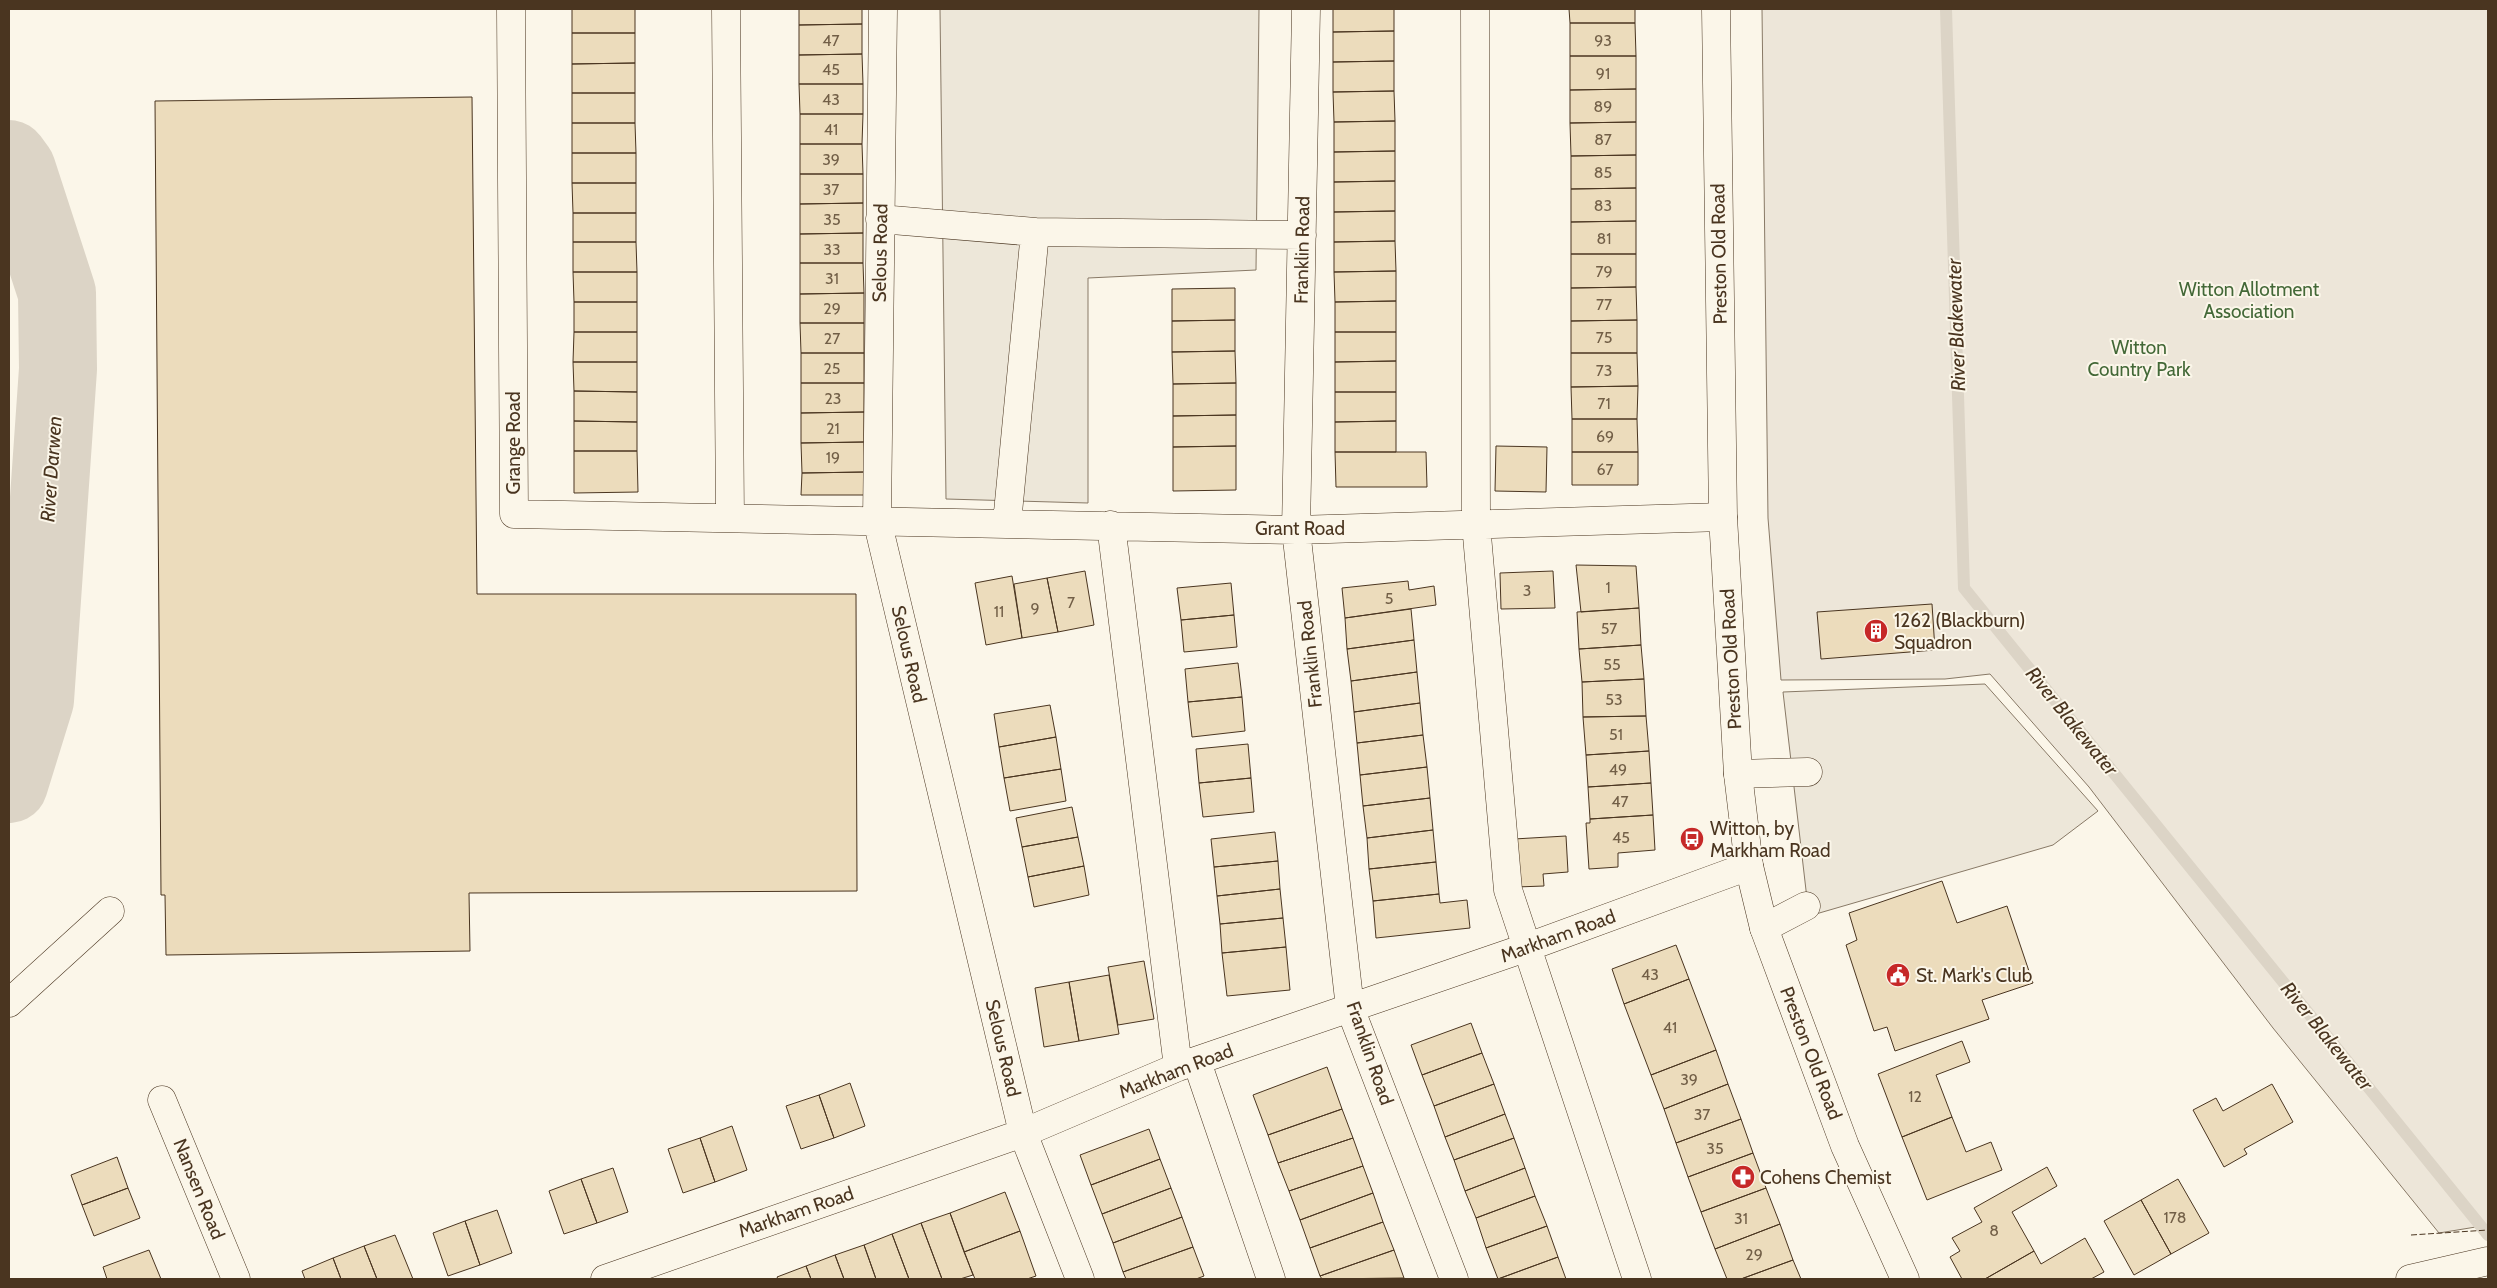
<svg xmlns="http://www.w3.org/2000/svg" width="2497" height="1288" viewBox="0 0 2497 1288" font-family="Cabin,sans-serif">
  <rect width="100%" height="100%" fill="#fbf6e9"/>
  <path fill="#ede6d9" stroke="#887966" d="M 1762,9 L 2488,9 L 2488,1225 L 2439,1233 L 2273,1028 L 2089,787 L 1990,674 L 1945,679 L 1781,680 L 1768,518 Z"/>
  <path fill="#ede7d9" stroke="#887966" d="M 940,9 L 1259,9 L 1256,270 L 1088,278 L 1088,503 L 946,499 Z
    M 1985,684 L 2098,811 L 2053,845 L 1809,916 L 1783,692 Z"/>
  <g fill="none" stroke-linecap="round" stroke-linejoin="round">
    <path stroke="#dcd4c6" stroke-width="12" d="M 1946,9 L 1964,588 L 2488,1235"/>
    <path stroke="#dcd4c6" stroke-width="78" d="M 9,159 L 17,170 L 57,293 L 58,369 L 35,700 L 9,784"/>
  </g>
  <path fill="#ecdcbc" stroke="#4a3520" d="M 572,9 L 635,9 L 635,33 L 572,33 Z
    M 799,9 L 862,9 L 862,24 L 799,25 Z
    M 1333,9 L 1394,9 L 1394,31 L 1333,32 Z
    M 1569,9 L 1635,9 L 1635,23 L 1570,23 Z
    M 1570,23 L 1635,23 L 1636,56 L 1570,56 Z
    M 862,24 L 862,54 L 799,55 L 799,25 Z
    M 1394,31 L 1394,61 L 1333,62 L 1333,32 Z
    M 572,33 L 635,33 L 635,63 L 572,64 Z
    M 862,54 L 863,84 L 799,84 L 799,55 Z
    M 1570,56 L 1636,56 L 1636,89 L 1570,90 Z
    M 1394,61 L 1394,91 L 1333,92 L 1333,62 Z
    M 635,63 L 635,93 L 572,93 L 572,64 Z
    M 799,84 L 863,84 L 863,114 L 800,114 Z
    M 1636,89 L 1636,122 L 1570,123 L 1570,90 Z
    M 1394,91 L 1395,121 L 1334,122 L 1333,92 Z
    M 572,93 L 635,93 L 635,123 L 572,123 Z
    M 472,97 L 477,594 L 856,594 L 857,891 L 469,893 L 470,951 L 166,955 L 165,895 L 161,895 L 155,101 Z
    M 800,114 L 863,114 L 862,144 L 800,144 Z
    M 1395,121 L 1395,151 L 1334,152 L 1334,122 Z
    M 1636,122 L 1636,155 L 1571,156 L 1570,123 Z
    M 572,123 L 635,123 L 636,153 L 572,153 Z
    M 800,144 L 862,144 L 863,174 L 800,174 Z
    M 1395,151 L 1395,181 L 1334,182 L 1334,152 Z
    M 572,153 L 636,153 L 636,183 L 572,183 Z
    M 1636,155 L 1636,188 L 1571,189 L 1571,156 Z
    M 800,174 L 863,174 L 863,203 L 800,204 Z
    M 1395,181 L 1395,211 L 1334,212 L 1334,182 Z
    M 572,183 L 636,183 L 636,213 L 573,213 Z
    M 1636,188 L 1636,221 L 1571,222 L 1571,189 Z
    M 863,203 L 863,233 L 800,234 L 800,204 Z
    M 1395,211 L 1395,241 L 1334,242 L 1334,212 Z
    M 573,213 L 636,213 L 636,242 L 573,242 Z
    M 1636,221 L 1636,254 L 1571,254 L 1571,222 Z
    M 863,233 L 863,263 L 800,263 L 800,234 Z
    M 1395,241 L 1396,271 L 1334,272 L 1334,242 Z
    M 573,242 L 636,242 L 637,272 L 573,272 Z
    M 1571,254 L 1636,254 L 1636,287 L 1571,288 Z
    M 800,263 L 863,263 L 864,293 L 800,294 Z
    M 1396,271 L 1396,301 L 1335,302 L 1334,272 Z
    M 573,272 L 637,272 L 637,302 L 574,302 Z
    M 1636,287 L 1637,320 L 1571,321 L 1571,288 Z
    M 1235,288 L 1235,320 L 1172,321 L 1172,289 Z
    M 864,293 L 864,323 L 800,323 L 800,294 Z
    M 1396,301 L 1396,332 L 1335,332 L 1335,302 Z
    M 574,302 L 637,302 L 637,332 L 574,332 Z
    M 1235,320 L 1235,351 L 1172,352 L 1172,321 Z
    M 1637,320 L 1637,353 L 1571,353 L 1571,321 Z
    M 800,323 L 864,323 L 864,353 L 801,353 Z
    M 574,332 L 637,332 L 637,362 L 573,362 Z
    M 1335,332 L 1396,332 L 1396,361 L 1335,362 Z
    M 1235,351 L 1236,383 L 1173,384 L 1172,352 Z
    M 801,353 L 864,353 L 864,383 L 801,383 Z
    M 1571,353 L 1637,353 L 1638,386 L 1571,387 Z
    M 1396,361 L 1396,392 L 1335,392 L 1335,362 Z
    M 573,362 L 637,362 L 637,392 L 574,391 Z
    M 801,383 L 864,383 L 864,412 L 801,413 Z
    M 1236,383 L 1236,415 L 1173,416 L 1173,384 Z
    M 1638,386 L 1637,419 L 1572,419 L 1571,387 Z
    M 574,391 L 637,392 L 637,422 L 574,421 Z
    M 1335,392 L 1396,392 L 1396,421 L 1335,422 Z
    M 864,412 L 864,442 L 801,443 L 801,413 Z
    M 1236,415 L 1236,446 L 1173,447 L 1173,416 Z
    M 1572,419 L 1637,419 L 1638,452 L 1572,452 Z
    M 574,421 L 637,422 L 637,451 L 574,451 Z
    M 1396,421 L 1396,452 L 1335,452 L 1335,422 Z
    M 864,442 L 865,472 L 802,473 L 801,443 Z
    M 1236,446 L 1236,490 L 1173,491 L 1173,447 Z
    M 1496,446 L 1547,447 L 1546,492 L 1495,491 Z
    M 574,451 L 637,451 L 638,492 L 574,493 Z
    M 1335,452 L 1426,452 L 1427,487 L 1336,487 Z
    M 1572,452 L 1638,452 L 1638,485 L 1572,485 Z
    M 865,472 L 865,495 L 801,495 L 802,473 Z
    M 1576,565 L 1636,566 L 1639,608 L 1581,612 Z
    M 1085,571 L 1094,625 L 1058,632 L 1047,578 Z
    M 1553,571 L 1555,608 L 1501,609 L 1500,573 Z
    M 1012,576 L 1022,638 L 986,645 L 975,583 Z
    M 1047,578 L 1058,632 L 1022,638 L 1014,584 Z
    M 1408,581 L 1409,590 L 1434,586 L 1436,605 L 1345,618 L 1342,588 Z
    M 1231,583 L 1234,615 L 1181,620 L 1177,588 Z
    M 1932,604 L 1935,650 L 1821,659 L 1817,612 Z
    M 1639,608 L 1641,645 L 1579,649 L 1577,612 Z
    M 1411,609 L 1414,640 L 1347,649 L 1345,618 Z
    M 1234,615 L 1237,647 L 1184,652 L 1181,620 Z
    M 1414,640 L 1417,672 L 1351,681 L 1347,649 Z
    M 1641,645 L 1644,679 L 1582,682 L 1579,649 Z
    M 1238,663 L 1242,697 L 1188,702 L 1185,669 Z
    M 1417,672 L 1420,703 L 1354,712 L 1351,681 Z
    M 1644,679 L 1646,716 L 1583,717 L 1582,682 Z
    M 1242,697 L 1245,731 L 1192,737 L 1188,702 Z
    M 1420,703 L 1423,735 L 1357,743 L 1354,712 Z
    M 1050,705 L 1056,737 L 999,747 L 994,714 Z
    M 1646,716 L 1649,751 L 1586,755 L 1583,717 Z
    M 1423,735 L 1427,767 L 1360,775 L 1357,743 Z
    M 1056,737 L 1061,769 L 1004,778 L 999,747 Z
    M 1248,744 L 1251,778 L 1199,783 L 1196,749 Z
    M 1649,751 L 1651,783 L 1588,787 L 1586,755 Z
    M 1427,767 L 1430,798 L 1363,806 L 1360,775 Z
    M 1061,769 L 1066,801 L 1010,811 L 1004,778 Z
    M 1251,778 L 1254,812 L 1203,817 L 1199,783 Z
    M 1651,783 L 1653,815 L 1590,819 L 1588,787 Z
    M 1430,798 L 1433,830 L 1367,838 L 1363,806 Z
    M 1072,807 L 1078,837 L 1022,847 L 1016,818 Z
    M 1653,815 L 1655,850 L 1618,853 L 1618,867 L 1589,869 L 1586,823 L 1590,823 L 1590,819 Z
    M 1433,830 L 1436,862 L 1369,869 L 1367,838 Z
    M 1275,832 L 1278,861 L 1214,867 L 1211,839 Z
    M 1566,836 L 1568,872 L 1543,874 L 1544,886 L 1516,887 L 1514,839 Z
    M 1078,837 L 1084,866 L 1028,877 L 1022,847 Z
    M 1278,861 L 1280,889 L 1217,896 L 1214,867 Z
    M 1436,862 L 1439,894 L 1373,901 L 1369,869 Z
    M 1084,866 L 1089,895 L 1034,907 L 1028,877 Z
    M 1942,881 L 1957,923 L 2007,906 L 2033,983 L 1982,1000 L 1989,1019 L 1895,1051 L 1887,1027 L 1874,1031 L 1846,945 L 1857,940 L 1849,913 Z
    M 1280,889 L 1283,918 L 1220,924 L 1217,896 Z
    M 1439,894 L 1440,903 L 1467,900 L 1470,928 L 1376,938 L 1373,901 Z
    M 1283,918 L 1286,947 L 1222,953 L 1220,924 Z
    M 1676,945 L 1689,979 L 1624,1004 L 1612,969 Z
    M 1286,947 L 1290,990 L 1227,996 L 1222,953 Z
    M 1144,961 L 1154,1019 L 1118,1025 L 1108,967 Z
    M 1109,975 L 1119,1034 L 1079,1041 L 1069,982 Z
    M 1689,979 L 1716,1050 L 1651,1075 L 1624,1004 Z
    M 1069,982 L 1079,1041 L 1044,1047 L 1035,988 Z
    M 1471,1023 L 1482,1053 L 1422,1075 L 1411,1045 Z
    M 1962,1041 L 1970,1062 L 1936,1075 L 1952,1117 L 1902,1137 L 1878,1074 Z
    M 1716,1050 L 1728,1084 L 1664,1109 L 1651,1075 Z
    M 1482,1053 L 1494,1084 L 1434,1106 L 1422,1075 Z
    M 1327,1067 L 1342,1109 L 1268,1135 L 1253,1095 Z
    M 850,1083 L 865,1126 L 834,1138 L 819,1095 Z
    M 1494,1084 L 1505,1114 L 1445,1137 L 1434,1106 Z
    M 1728,1084 L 1741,1119 L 1676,1143 L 1664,1109 Z
    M 2272,1084 L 2293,1122 L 2244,1149 L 2247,1154 L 2224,1167 L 2193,1110 L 2216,1098 L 2223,1111 Z
    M 819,1095 L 834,1138 L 801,1149 L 786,1106 Z
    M 1342,1109 L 1353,1138 L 1278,1163 L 1268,1135 Z
    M 1505,1114 L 1514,1138 L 1454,1160 L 1445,1137 Z
    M 1952,1117 L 1966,1152 L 1991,1142 L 2002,1170 L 1927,1200 L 1902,1137 Z
    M 1741,1119 L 1753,1153 L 1688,1177 L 1676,1143 Z
    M 732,1126 L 747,1170 L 715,1182 L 700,1138 Z
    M 1149,1129 L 1160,1159 L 1091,1185 L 1080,1155 Z
    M 700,1138 L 715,1182 L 683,1193 L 668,1149 Z
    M 1353,1138 L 1363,1166 L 1289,1191 L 1278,1163 Z
    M 1514,1138 L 1525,1168 L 1465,1191 L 1454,1160 Z
    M 1753,1153 L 1766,1188 L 1701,1212 L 1688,1177 Z
    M 117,1157 L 128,1188 L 82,1205 L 71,1175 Z
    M 1160,1159 L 1171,1188 L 1102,1214 L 1091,1185 Z
    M 1363,1166 L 1373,1193 L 1300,1220 L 1289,1191 Z
    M 2047,1167 L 2057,1186 L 2012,1212 L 2034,1251 L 1985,1279 L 1962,1279 L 1950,1257 L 1960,1251 L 1952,1238 L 1982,1222 L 1974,1208 Z
    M 613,1168 L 628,1212 L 597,1223 L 581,1179 Z
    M 1525,1168 L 1535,1196 L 1476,1218 L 1465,1191 Z
    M 581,1179 L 597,1223 L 564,1234 L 549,1191 Z
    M 2178,1179 L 2209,1233 L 2171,1254 L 2141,1200 Z
    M 128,1188 L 140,1218 L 94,1236 L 82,1205 Z
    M 1171,1188 L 1182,1217 L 1113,1243 L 1102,1214 Z
    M 1766,1188 L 1780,1224 L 1715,1249 L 1701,1212 Z
    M 1005,1192 L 1020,1231 L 964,1252 L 950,1213 Z
    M 1373,1193 L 1383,1222 L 1310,1248 L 1300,1220 Z
    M 1535,1196 L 1547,1226 L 1486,1248 L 1476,1218 Z
    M 2141,1200 L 2171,1254 L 2134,1275 L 2104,1221 Z
    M 497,1210 L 512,1253 L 480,1265 L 465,1221 Z
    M 950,1213 L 973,1275 L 960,1279 L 942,1279 L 921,1223 Z
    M 1182,1217 L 1193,1247 L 1123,1272 L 1113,1243 Z
    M 465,1221 L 480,1265 L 448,1276 L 433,1233 Z
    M 1383,1222 L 1394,1250 L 1320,1276 L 1310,1248 Z
    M 921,1223 L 942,1279 L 909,1279 L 892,1234 Z
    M 1780,1224 L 1793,1260 L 1741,1279 L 1727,1279 L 1715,1249 Z
    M 1547,1226 L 1558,1257 L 1498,1279 L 1486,1248 Z
    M 1020,1231 L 1036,1276 L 1027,1279 L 975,1279 L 964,1252 Z
    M 892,1234 L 909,1279 L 876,1279 L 864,1245 Z
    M 395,1235 L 413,1279 L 377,1279 L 364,1246 Z
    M 2085,1238 L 2104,1272 L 2091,1279 L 1985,1279 L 2034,1251 L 2041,1264 Z
    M 864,1245 L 876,1279 L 844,1279 L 835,1255 Z
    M 364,1246 L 377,1279 L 341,1279 L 333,1258 Z
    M 1193,1247 L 1204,1276 L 1196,1279 L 1126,1279 L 1123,1272 Z
    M 149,1250 L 161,1279 L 107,1279 L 103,1267 Z
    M 1394,1250 L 1404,1278 L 1322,1279 L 1320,1276 Z
    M 835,1255 L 844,1279 L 811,1279 L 806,1266 Z
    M 1558,1257 L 1566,1279 L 1498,1279 Z
    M 333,1258 L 341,1279 L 305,1279 L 302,1271 Z
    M 1793,1260 L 1801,1279 L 1741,1279 Z
    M 806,1266 L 811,1279 L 778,1279 L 777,1277 Z"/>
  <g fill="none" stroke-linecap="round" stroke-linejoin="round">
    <g stroke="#4a3520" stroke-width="29">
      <path id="minor" d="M 511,9 L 514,514 L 1296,530 L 1723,517
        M 726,9 L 730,518
        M 883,9 L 877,520 L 1023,1133 L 1080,1279
        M 1306,9 L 1296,530 L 1350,1008 L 1454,1279
        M 1475,9 L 1476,524 L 1508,890 L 1637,1279
        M 880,219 L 1035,232 L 1007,523
        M 1035,232 L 1302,235
        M 1111,525 L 1178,1067
        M 1738,774 L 1808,772
        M 1764,928 L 1806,906
        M 9,1003 L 110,911
        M 1197,1062 L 1271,1279
        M 162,1100 L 236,1279
        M 605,1279 L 1023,1133 L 1178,1067 L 1525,948 L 1749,866"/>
    </g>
    <g stroke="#4a3520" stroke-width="29">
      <path id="major" d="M 1716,9 L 1723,517 L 1738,774 L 1749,866 L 1764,928 L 1845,1146 L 1905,1279
        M 2410,1279 L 2488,1261"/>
    </g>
    <use href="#minor" stroke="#fbf6e9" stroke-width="28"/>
    <use href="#major" stroke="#fbf6e9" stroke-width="28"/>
    <path stroke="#4a3520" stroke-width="1" stroke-dasharray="6 2.5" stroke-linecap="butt" d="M 2411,1235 L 2488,1230"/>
  </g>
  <defs>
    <g id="building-disc" transform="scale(1.25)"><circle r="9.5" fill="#c62828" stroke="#fbf6e9"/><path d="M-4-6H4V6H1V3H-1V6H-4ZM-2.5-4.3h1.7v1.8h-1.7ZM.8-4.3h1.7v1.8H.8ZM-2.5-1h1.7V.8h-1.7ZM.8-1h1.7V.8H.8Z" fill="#fff"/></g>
    <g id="bus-disc" transform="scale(1.25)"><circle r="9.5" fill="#c62828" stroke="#fbf6e9"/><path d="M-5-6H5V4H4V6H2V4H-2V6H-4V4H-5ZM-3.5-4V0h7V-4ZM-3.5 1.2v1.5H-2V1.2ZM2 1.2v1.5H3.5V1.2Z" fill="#fff"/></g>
    <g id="civic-disc" transform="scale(1.25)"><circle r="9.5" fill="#c62828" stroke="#fbf6e9"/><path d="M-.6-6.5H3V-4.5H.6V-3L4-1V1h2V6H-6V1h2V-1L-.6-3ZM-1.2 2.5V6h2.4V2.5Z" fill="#fff"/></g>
    <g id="pharmacy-disc" transform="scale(1.25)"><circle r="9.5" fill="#c62828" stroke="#fbf6e9"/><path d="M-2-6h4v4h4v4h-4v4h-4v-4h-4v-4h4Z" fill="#fff"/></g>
  </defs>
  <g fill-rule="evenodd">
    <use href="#building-disc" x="1876" y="631"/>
    <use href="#bus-disc" x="1692" y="839"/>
    <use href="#civic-disc" x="1898" y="975"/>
    <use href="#pharmacy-disc" x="1743" y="1177"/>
  </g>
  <g text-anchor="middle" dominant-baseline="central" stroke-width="4" stroke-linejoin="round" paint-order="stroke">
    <g font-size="16" fill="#725f47">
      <text x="831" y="40">47</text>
      <text x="1603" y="40">93</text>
      <text x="831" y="69">45</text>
      <text x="1603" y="73">91</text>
      <text x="831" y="99">43</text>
      <text x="1603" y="106">89</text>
      <text x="831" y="129">41</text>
      <text x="1603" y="139">87</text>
      <text x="831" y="159">39</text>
      <text x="1603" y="172">85</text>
      <text x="831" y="189">37</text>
      <text x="1603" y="205">83</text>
      <text x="832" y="219">35</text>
      <text x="1604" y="238">81</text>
      <text x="832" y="249">33</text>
      <text x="1604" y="271">79</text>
      <text x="832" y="278">31</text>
      <text x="1604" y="304">77</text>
      <text x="832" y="308">29</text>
      <text x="1604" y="337">75</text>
      <text x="832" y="338">27</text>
      <text x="832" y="368">25</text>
      <text x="1604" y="370">73</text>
      <text x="833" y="398">23</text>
      <text x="1604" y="403">71</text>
      <text x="833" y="428">21</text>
      <text x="1605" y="436">69</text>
      <text x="833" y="457">19</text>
      <text x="1605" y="469">67</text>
      <text x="1608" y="587">1</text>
      <text x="1527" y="590">3</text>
      <text x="1389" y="598">5</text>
      <text x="1071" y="602">7</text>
      <text x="1035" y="608">9</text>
      <text x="999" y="611">11</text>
      <text x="1609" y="628">57</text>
      <text x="1612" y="664">55</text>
      <text x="1614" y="699">53</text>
      <text x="1616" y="734">51</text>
      <text x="1618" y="769">49</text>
      <text x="1620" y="801">47</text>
      <text x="1621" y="837">45</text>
      <text x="1650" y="974">43</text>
      <text x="1670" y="1027">41</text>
      <text x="1689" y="1079">39</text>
      <text x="1915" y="1096">12</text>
      <text x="1702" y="1114">37</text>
      <text x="1715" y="1148">35</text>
      <text x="2175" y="1217">178</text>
      <text x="1741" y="1218">31</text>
      <text x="1994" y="1230">8</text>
      <text x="1754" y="1254">29</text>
    </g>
    <g font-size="19" fill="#4a3520" stroke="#fbf6e9">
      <text transform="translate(1302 250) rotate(-89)">Franklin Road</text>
      <text transform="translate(880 253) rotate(-89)">Selous Road</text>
      <text transform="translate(1719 254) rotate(-91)">Preston Old Road</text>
      <text transform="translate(513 443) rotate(-90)">Grange Road</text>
      <text x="1300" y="528">Grant Road</text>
      <text transform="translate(909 654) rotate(77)">Selous Road</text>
      <text transform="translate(1310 654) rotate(-96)">Franklin Road</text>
      <text transform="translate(1731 659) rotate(-93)">Preston Old Road</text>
      <text transform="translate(1558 936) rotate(-20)">Markham Road</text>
      <text transform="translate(1003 1048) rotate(77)">Selous Road</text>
      <text transform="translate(1370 1053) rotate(71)">Franklin Road</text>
      <text transform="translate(1811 1053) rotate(69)">Preston Old Road</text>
      <text transform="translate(1176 1071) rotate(-21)">Markham Road</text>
      <text transform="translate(199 1189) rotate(68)">Nansen Road</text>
      <text transform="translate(796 1212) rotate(-19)">Markham Road</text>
    </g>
    <g font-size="19" fill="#436837" stroke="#fbf6e9">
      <text x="2249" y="289">Witton Allotment<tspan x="2249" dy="22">Association</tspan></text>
      <text x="2139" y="347">Witton<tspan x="2139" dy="22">Country Park</tspan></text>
    </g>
    <g font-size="19" fill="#4a3520" stroke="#fbf6e9" text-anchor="start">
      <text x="1894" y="620">1262 (Blackburn)<tspan x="1894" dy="22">Squadron</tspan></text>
      <text x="1710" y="828">Witton, by<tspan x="1710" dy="22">Markham Road</tspan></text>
      <text x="1916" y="975">St. Mark's Club</text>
      <text x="1760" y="1177">Cohens Chemist</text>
    </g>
    <g font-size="20" font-style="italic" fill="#4a3520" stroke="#fbf6e9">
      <text transform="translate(1956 325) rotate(-92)">River Blakewater</text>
      <text transform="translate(51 469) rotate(-86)">River Darwen</text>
      <text transform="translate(2072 721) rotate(51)">River Blakewater</text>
      <text transform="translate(2327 1036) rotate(51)">River Blakewater</text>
    </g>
  </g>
  <rect width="2497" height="1288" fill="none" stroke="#4a3520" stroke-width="20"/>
</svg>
